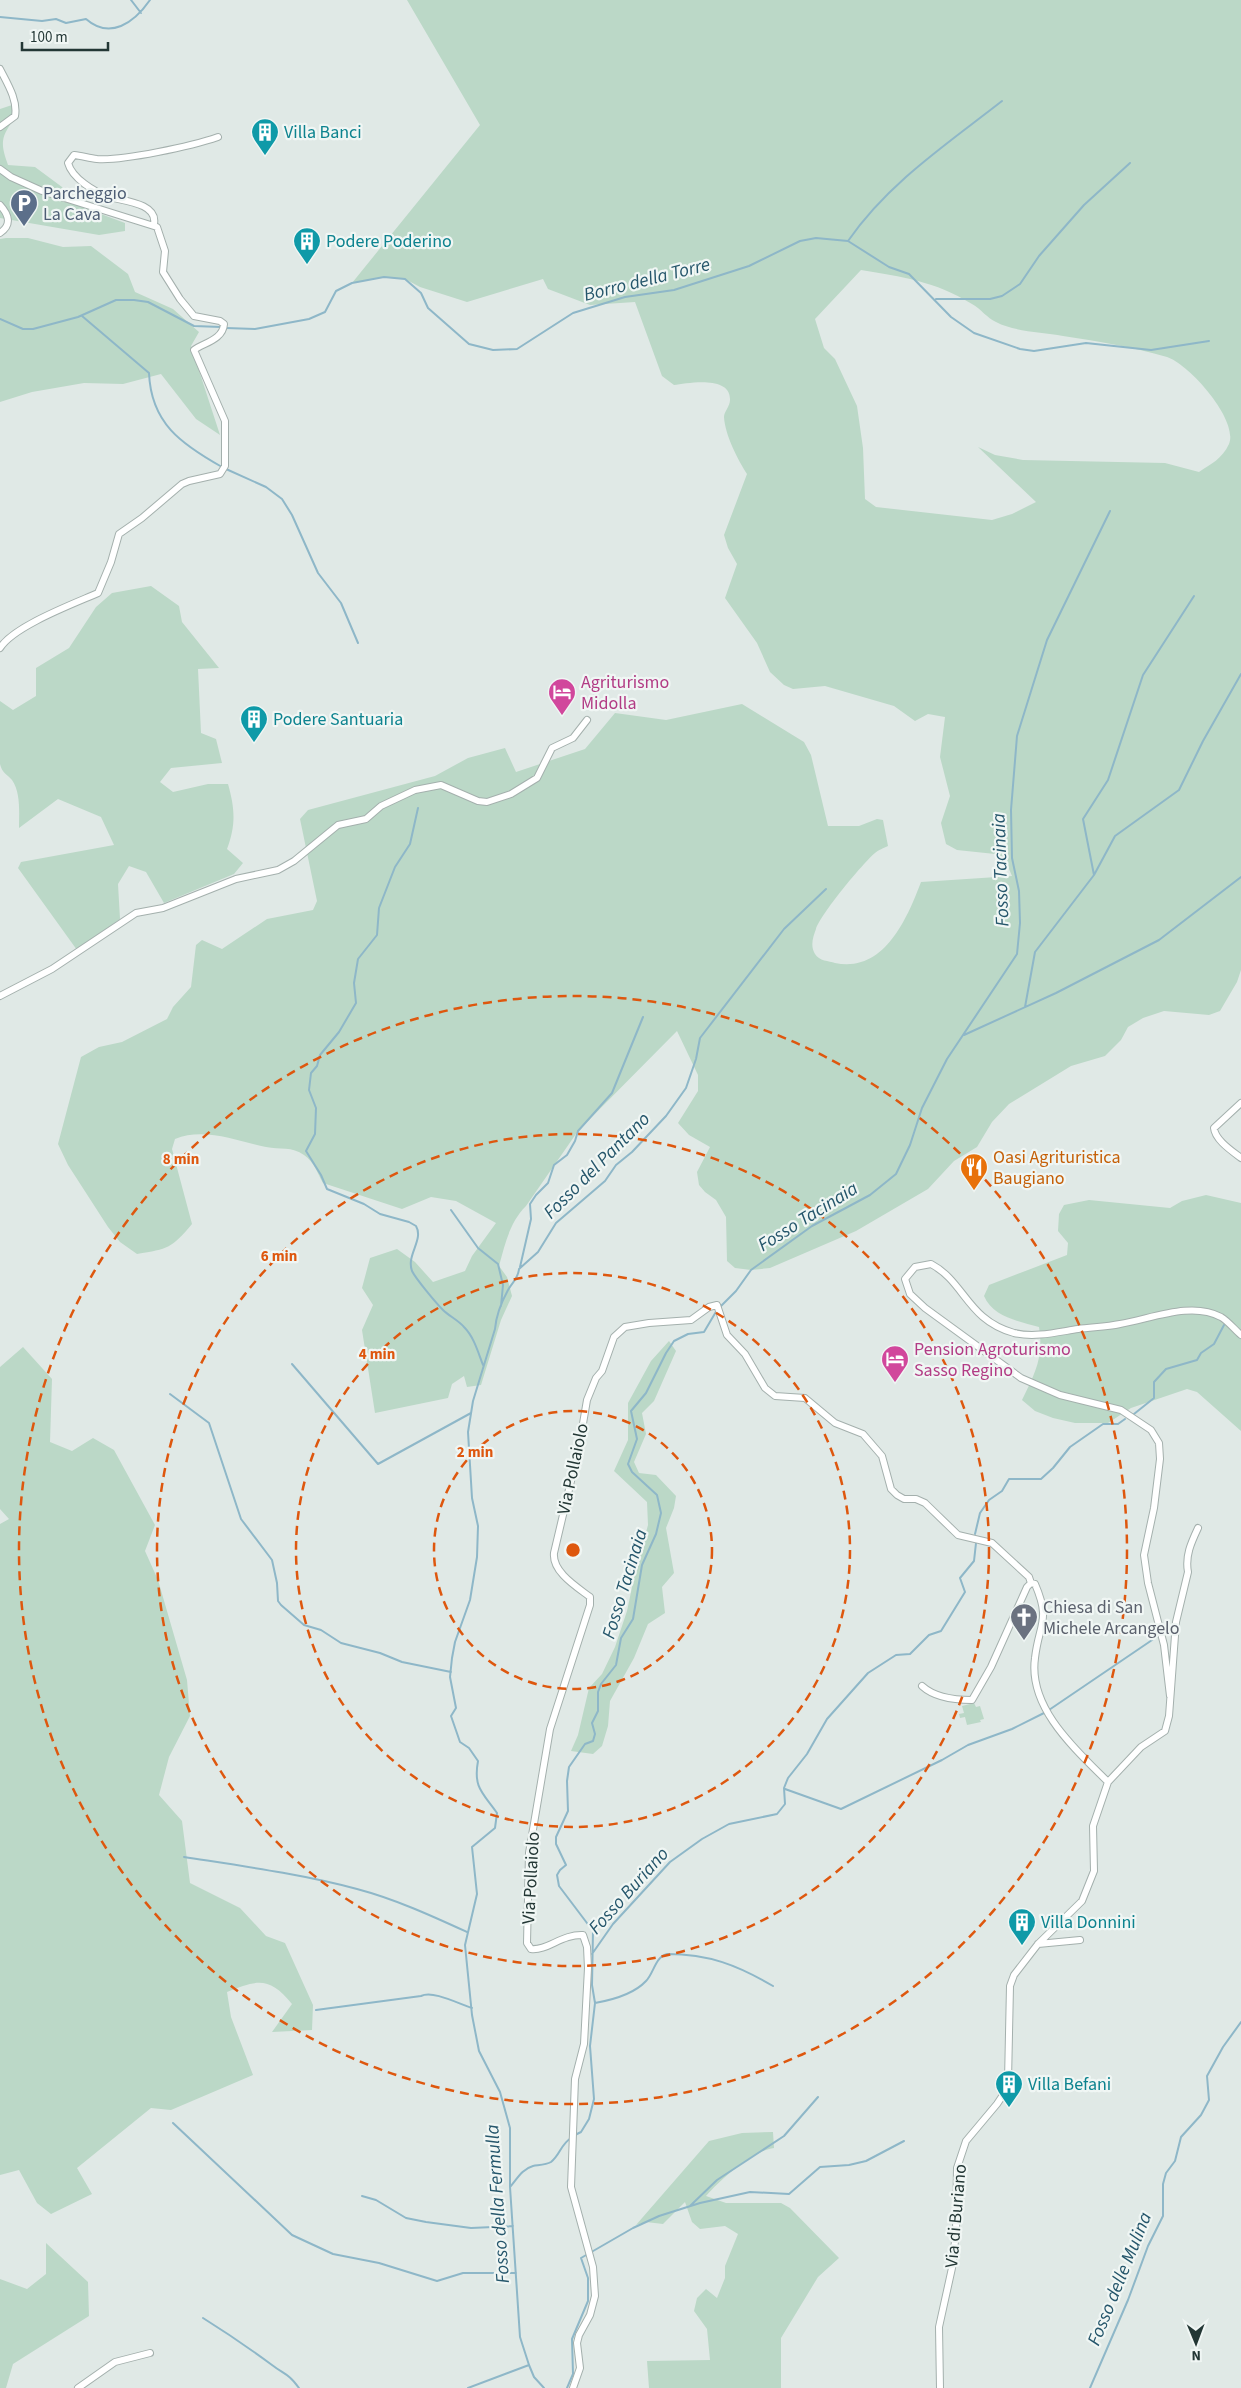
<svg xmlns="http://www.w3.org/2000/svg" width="1241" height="2388" viewBox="0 0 1241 2388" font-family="'Source Sans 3',sans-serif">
  <rect width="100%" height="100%" fill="#e0e9e6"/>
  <path fill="#bbd8c7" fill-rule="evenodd" d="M 407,0 L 1241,0 L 1241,970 L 1237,982 L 1220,1011 L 1209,1015 L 1164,1011 L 1143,1018 L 1128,1027 L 1121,1040 L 1105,1056 L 1071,1066 L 1009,1104 L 992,1122 L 977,1147 L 954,1161 L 928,1189 L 856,1231 L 770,1268 L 751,1270 L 735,1268 L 727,1261 L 726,1217 L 716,1200 L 705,1192 L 699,1185 L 697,1172 L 710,1147 L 689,1135 L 678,1123 L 698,1091 L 698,1075 L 677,1031 L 578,1131 L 526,1206 C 509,1223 505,1245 499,1266 L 507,1277 L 512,1296 L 501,1320 L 481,1385 L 467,1387 L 464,1376 L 452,1384 L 448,1398 L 375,1413 L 362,1330 L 373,1305 L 362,1288 L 370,1258 L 397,1249 L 415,1262 L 433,1282 L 465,1271 L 472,1256 L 496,1223 L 456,1201 L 431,1197 L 402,1209 L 323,1183 C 317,1172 314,1162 304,1155 C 292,1146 280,1150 266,1147 C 237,1141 204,1127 175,1139 L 172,1149 L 192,1224 C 172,1248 168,1249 137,1254 L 120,1242 L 108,1227 L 68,1165 L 58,1144 L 81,1057 L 99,1047 L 122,1042 L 167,1019 L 173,1007 L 191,987 L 196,945 L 202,940 L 222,949 L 267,919 L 313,910 L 317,901 L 300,819 L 308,810 L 435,776 L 468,758 L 505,748 L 516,772 L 585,749 L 615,713 L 666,720 L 742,704 L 804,742 L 811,755 L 828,826 L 859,826 L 877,819 L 883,820 L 888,846 C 884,848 878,850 875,853 C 863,863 820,915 816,929 C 813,937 810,946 815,954 C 819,961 829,961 835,963 C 884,973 907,919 921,882 L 1012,876 L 1006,862 L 995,854 L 957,850 L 946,844 L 941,823 L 950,796 L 940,757 L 945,717 L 928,714 L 915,721 L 894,706 L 825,686 L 793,689 L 784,685 L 770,672 L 757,643 L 725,598 L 737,564 L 728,548 L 724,535 L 747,474 C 738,460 725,435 724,417 C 724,412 730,406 730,400 C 731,375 688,383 674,385 L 662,376 L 635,302 L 590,305 L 548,289 L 543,279 L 467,302 L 420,287 L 405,279 L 384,277 L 352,283 L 480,125 ZM 861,270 C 902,277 935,281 972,304 C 981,309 987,318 996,322 C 1015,332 1042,332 1063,336 C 1097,341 1133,347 1167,357 C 1189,364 1239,420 1229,444 C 1222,459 1211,464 1199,472 L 1165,463 L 1023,460 L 995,455 L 978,447 L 1036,502 L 1012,514 L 992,520 L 876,507 L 865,499 L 863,448 L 857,406 L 835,359 L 824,348 L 815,319 Z
    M 12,105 L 14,119 C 1,137 0,143 8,165 L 35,167 L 62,187 L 74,204 L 125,223 L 125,231 L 99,235 L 0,218 L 0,109 Z
    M 6,238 L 28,238 L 63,247 L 91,246 L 128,274 L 135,292 L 173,309 L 199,332 L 191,346 L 220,435 L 196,419 L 161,374 L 123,384 L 84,383 L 32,392 L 0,402 L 0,239 Z
    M 151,586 L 179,606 L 182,622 L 219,668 L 198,669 L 201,733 L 216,739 L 222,763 L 171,768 L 160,782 L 173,792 L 208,784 L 228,784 C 235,809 236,825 227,849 L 243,863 L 234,874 L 164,903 L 146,872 L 129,866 L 118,884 L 120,919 L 77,950 L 18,868 L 21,862 L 114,845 L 101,817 L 58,799 L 19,828 C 19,813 21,793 12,780 C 7,774 2,773 0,764 L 0,701 L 13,710 L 36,696 L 36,668 L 69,648 L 96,607 L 112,593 Z
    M 1206,1195 L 1241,1203 L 1241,1431 L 1197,1392 L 1187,1389 L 1131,1408 L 1108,1423 L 1075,1423 L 1053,1418 L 1035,1411 L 1022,1400 C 1035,1373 1044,1357 1039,1327 C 1018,1321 993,1317 984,1296 L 989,1285 L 1067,1255 L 1068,1243 L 1058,1231 L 1059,1214 L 1064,1205 L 1089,1200 L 1170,1208 L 1182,1201 Z
    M 669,1341 L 676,1351 L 654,1401 L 642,1413 L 646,1434 L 634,1462 L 639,1473 L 656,1475 L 676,1496 L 674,1508 L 666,1528 L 674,1573 L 662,1587 L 665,1613 L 648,1624 L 634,1658 L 610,1701 L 608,1726 L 602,1746 L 593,1754 L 571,1751 L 578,1735 L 589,1688 L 602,1674 L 615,1647 L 627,1611 L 635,1573 L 648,1525 L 647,1502 L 614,1471 L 628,1440 L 628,1403 L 651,1361 Z
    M 23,1347 L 52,1379 L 50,1442 L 72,1451 L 93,1438 L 114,1450 L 155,1525 L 145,1551 L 158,1580 L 187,1680 L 190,1716 L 169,1757 L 159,1795 L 182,1821 L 190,1883 L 240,1908 L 266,1936 L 285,1943 L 313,2005 L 312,2030 L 272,2032 L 292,2004 C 270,1977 258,1979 227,1992 L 231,2017 L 253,2075 L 171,2110 L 151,2108 L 77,2168 L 92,2194 L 51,2214 L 37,2203 L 19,2170 L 0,2175 L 0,1524 L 9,1519 L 0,1509 L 0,1367 Z
    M 974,1703 L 976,1707 L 980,1706 L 984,1719 L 980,1720 L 981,1722 L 967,1725 L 965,1717 L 960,1718 L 959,1714 L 964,1713 L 962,1706 Z
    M 773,2132 L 774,2148 C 752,2151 721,2179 706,2196 L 726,2203 L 781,2203 L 790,2208 L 839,2258 L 818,2277 L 781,2338 L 781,2388 L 649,2388 L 647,2361 L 710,2360 L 707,2329 L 694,2311 L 697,2298 L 706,2289 L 717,2298 L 725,2278 L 725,2266 L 738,2234 L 725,2226 L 700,2229 L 692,2222 L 685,2202 L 663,2224 L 646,2222 L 636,2225 L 709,2141 L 742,2133 Z
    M 46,2243 L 88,2282 L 89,2316 L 13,2364 L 6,2388 L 0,2388 L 0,2279 L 27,2289 L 46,2274 Z"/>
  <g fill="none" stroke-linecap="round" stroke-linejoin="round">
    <path stroke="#8eb7c8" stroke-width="2" d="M 131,0 L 141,13
      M 0,17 L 42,21 L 56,19 L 66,23 L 86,19 C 110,40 134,23 150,0
      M 848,241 C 888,183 947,144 1002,101
      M 936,299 L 990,299 L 1002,296 L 1020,284 L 1039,256 L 1084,205 L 1130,163
      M 82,316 L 149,373 C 151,423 181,444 222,467
      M 0,319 L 23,329 L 33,329 L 78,317 L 116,300 L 134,300 L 148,302 L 194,326 L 221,327
      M 226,328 L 255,329 L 309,319 L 325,312 L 336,291 L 352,283 L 384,277 L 405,279 L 421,293 L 428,308 L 469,344 L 493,350 L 517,349 L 573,313 L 625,297 L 674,290 L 749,266 L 800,241 L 816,238 L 848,241 L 889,267 L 909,274 L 951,317 L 974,333 L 1020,349 L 1034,351 L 1086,343 L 1151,350 L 1209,341
      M 226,469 L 266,487 L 282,499 L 292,515 L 318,573 L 341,603 L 358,643
      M 418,808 L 410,844 L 395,867 L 379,908 L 377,935 L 358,959 L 354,983 L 356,1003 L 339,1032 L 320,1055 L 317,1066 L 311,1073 L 309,1090 L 316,1108 L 315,1134 L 306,1151 L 321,1175 L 327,1189 L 364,1204 L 380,1214 L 409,1222 L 416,1226 C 424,1240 406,1255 412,1271 C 416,1279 436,1303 443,1310 C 449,1316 458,1320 464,1327 C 474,1337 478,1352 483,1365
      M 1094,875 L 1083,819 L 1108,780 L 1143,675 L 1194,596
      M 1025,1007 L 1035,952 L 1094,875 L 1115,836 L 1179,790 L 1203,741 L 1241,674
      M 964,1035 L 1056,993 L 1159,940 L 1241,877
      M 451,1210 L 478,1248 L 498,1264 L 503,1285 L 501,1306
      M 520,1267 L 531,1219 L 530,1204 L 536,1195 L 548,1183 L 554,1165 L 567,1155 L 575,1141 L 578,1131 L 612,1093 L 643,1017
      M 720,1307 L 736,1291 L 751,1270 L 812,1226 L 870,1195 L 896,1174 L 910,1145 L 922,1108 L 947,1059 L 1017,954 L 1020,923 L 1019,891 L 1012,858 L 1011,810 L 1017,736 L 1047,640 L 1110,511
      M 292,1364 L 378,1464 L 471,1413
      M 170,1394 L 209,1423 L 241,1519 L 272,1560 L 277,1583 L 278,1601 L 281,1605 L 304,1625 L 321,1630 L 341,1643 L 380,1653 L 402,1662 L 451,1672
      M 1134,1414 L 1154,1398 L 1154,1382 L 1166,1369 L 1197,1360 L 1201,1353 L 1214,1344 L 1224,1325
      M 975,1534 L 980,1513 L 989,1500 L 1002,1491 L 1009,1479 L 1041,1479 L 1053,1468 L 1070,1447 L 1103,1424 L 1118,1424 L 1125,1419
      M 785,1789 L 841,1809 L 942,1760 L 968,1745 L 1012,1729 L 1046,1712 L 1158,1636
      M 184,1857 C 242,1866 301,1874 357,1889 C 395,1899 432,1916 467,1932
      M 592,1954 L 613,1924 L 670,1862 L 702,1839 L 729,1824 L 777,1814 L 785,1804 L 784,1788 L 788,1778 L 807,1754 L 827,1719 L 868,1673 L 896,1655 L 910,1654 L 929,1635 L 941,1631 L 965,1592 L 960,1578 L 974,1561 L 976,1543
      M 595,2003 C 612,2000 634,1994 646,1981 C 654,1973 655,1957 667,1954 C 709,1954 737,1965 773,1986
      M 316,2010 L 421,1996 C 433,1990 459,2004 472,2008
      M 173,2123 L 292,2235 L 333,2254 L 379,2263 L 437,2281 L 463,2273 L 516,2273
      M 575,2135 L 581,2132 L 589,2119 L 594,2099 L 590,2046 L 595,2003 L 592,1985 L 593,1931 L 559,1886 L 557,1875 L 560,1870 L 566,1865 L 556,1844 L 556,1837 L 568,1811 L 567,1781 L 569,1767 L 585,1744 L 593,1741 L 595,1734 L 592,1723 L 598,1711 L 598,1692 L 601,1684 L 616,1665 L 621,1638 L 633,1619 L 642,1565 L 656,1534 L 661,1513 L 657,1495 L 632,1472 L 628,1464 L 637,1439 L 631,1411 L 646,1393 L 666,1353 L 674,1341 L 688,1334 L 704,1332 L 717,1310
      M 510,2187 C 517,2179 522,2169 533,2166 C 539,2165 546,2165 551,2162 C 560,2155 561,2144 571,2138
      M 362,2196 L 376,2200 L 406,2218 L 426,2222 L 471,2228 L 513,2226
      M 690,2206 L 717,2180 L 784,2136 L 818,2097
      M 203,2318 C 227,2333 249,2348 272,2365 C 285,2375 288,2373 299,2388
      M 468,2388 L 529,2365
      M 544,2388 L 534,2377 L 529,2365 L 520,2337 L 510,2187 L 510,2128 L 500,2092 L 479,2051 L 472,2015 L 465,1945 L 477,1894 L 472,1847 L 495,1828 L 497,1813 C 483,1793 473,1788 478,1761 L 469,1748 L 460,1742 L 451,1716 L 456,1708 L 450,1677 L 452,1658 L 455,1642 L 470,1600 L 477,1557 L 478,1526 L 472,1498 L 468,1432 L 473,1401 L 495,1329 C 496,1317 502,1301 508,1290 C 513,1281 518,1279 519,1269 L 538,1252 L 556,1223 L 605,1181 L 616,1165 L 632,1152 L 666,1116 L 686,1088 L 696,1059 L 700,1038 L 784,929 L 826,889
      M 567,2388 L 573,2374 L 572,2339 L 588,2301 L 588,2278 L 581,2258 L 633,2228 L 659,2216 L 700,2203 L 750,2192 L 789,2194 L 820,2167 L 849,2165 L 866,2161 L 904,2141
      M 1090,2388 L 1128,2300 L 1148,2246 L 1163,2216 L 1163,2184 L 1166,2173 L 1175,2161 L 1181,2137 L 1201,2115 L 1209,2100 L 1207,2076 L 1223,2047 L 1241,2022"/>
    <g stroke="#a4b0ad" stroke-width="8">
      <path id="minor" d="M 0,69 C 7,83 18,100 15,116 L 0,127
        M 0,169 L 11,177 L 42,191 L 157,227 L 165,251 L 163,272 L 180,299 L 194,316 L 220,321 L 224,324 C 223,340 203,343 194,350 L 225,421 L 225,466 L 220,474 L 189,481 L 182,484 L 142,518 L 119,534 L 111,562 L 98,593 C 73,604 14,626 0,648
        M 0,205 C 9,215 12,225 0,233
        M 154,224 C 158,203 123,201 109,197 C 94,192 72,178 68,163 L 74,155 C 82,156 89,158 97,159 C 123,161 192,146 218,137
        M 0,996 L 52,969 L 136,913 L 163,908 L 236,879 L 278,870 L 294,861 L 338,825 L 366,819 L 381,806 L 415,790 L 441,785 L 478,801 L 487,802 L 511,794 L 537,778 L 552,748 L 573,738 L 587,720
        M 1241,1103 L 1214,1128 C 1215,1140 1232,1151 1241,1158
        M 922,1686 C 934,1697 955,1700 972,1700 L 991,1667 L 1027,1587 L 1031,1583
        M 1170,1696 L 1164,1645 L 1148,1583 L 1144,1555 L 1154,1508 L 1160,1459 L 1159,1443 L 1151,1430 L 1121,1410 L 1060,1395 L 1021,1378 L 925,1308 L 910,1294 L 905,1279 L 915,1267 L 931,1264 C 965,1282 967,1320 1014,1333 C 1035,1338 1058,1332 1078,1329 C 1092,1327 1106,1327 1120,1324 C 1151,1319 1191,1301 1221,1317 C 1228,1321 1235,1330 1241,1335
        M 1038,1944 L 1080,1940
        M 78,2388 L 115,2362 L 150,2353
        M 573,2388 L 580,2368 L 577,2343 L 579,2335 L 590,2315 L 595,2296 L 593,2267 L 571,2187 L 575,2079 L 584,2044 L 588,1968 L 587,1947 L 583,1935 C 562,1934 547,1951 531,1949 L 527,1943 L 529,1853 L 550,1729 L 590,1605 L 590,1597 C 577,1587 552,1572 554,1553 L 579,1447 L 587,1400 L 596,1378 L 602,1371 L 614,1337 L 625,1327 L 649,1323 L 691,1320 L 709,1307 L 717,1305 L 727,1335 L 745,1354 L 765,1388 L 775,1396 L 805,1398 L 835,1423 L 863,1434 L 882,1456 L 891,1489 L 897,1495 L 904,1499 L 916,1499 L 925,1503 L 958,1535 L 992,1543 L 1029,1577 L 1031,1583 L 1035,1584 C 1051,1621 1039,1623 1035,1658 C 1028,1708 1076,1750 1108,1782
        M 940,2388 L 939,2327 L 952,2268 L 956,2232 L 957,2168 L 966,2141 L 997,2104 L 1005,2092 L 1008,2081 L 1010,1986 L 1014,1975 L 1038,1944 L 1082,1901 L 1094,1871 L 1093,1826 L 1108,1782 L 1141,1747 L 1165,1731 L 1169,1716 L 1176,1622 L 1188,1572 C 1185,1556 1191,1543 1198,1528"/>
    </g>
    <use href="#minor" stroke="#fff" stroke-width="6"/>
  </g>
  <g fill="none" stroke="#de570e" stroke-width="2.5" stroke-dasharray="9 6">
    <circle cx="573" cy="1550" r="139"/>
    <circle cx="573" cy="1550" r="277"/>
    <circle cx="573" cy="1550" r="416"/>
    <circle cx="573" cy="1550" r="554"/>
  </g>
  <defs>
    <g id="building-pin" transform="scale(1.4375)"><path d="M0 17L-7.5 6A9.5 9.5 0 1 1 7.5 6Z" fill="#0f9aa8" stroke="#f0f6f4"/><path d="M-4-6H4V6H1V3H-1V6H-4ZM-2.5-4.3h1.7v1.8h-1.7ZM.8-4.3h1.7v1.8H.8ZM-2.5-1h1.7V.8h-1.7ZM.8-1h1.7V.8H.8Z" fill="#fff"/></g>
    <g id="parking-pin" transform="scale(1.4375)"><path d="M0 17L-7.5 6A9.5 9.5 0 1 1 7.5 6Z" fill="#5c6f8a" stroke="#f0f6f4"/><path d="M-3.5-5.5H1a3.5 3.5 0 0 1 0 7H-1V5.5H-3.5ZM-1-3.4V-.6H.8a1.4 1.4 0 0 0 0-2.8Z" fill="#fff"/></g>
    <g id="hotel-pin" transform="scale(1.4375)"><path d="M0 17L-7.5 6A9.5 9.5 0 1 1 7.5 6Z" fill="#d1479c" stroke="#f0f6f4"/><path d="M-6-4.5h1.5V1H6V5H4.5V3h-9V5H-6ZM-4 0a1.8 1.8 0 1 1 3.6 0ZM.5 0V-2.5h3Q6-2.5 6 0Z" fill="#fff"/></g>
    <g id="restaurant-pin" transform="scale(1.4375)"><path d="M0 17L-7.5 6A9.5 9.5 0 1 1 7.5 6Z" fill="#e8710a" stroke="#f0f6f4"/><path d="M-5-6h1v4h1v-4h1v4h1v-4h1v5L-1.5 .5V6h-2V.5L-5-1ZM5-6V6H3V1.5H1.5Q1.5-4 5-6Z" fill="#fff"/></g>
    <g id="church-pin" transform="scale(1.4375)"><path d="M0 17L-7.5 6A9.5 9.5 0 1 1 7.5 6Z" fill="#6b7280" stroke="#f0f6f4"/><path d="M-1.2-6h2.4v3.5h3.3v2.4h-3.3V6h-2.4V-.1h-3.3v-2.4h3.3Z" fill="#fff"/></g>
  </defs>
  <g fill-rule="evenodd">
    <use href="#building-pin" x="265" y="132"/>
    <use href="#parking-pin" x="24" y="203"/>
    <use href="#building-pin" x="307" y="241"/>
    <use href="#hotel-pin" x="562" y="692"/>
    <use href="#building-pin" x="254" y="719"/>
    <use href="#restaurant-pin" x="974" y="1167"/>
    <use href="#hotel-pin" x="895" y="1359"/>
    <use href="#church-pin" x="1024" y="1617"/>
    <use href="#building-pin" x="1022" y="1922"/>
    <use href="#building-pin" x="1009" y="2084"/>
  </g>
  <g text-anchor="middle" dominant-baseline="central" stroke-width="4.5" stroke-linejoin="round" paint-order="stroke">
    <g font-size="18" fill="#0d838f" stroke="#f0f6f4" text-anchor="start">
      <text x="284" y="132">Villa Banci</text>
      <text x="326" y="241">Podere Poderino</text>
      <text x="273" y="719">Podere Santuaria</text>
      <text x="1041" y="1922">Villa Donnini</text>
      <text x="1028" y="2084">Villa Befani</text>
    </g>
    <g font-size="18" fill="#4e5e75" stroke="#f0f6f4" text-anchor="start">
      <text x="43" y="193">Parcheggio<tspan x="43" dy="21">La Cava</tspan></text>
    </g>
    <g font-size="18" fill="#b23c85" stroke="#f0f6f4" text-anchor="start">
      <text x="581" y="682">Agriturismo<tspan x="581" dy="21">Midolla</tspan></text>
      <text x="914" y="1349">Pension Agroturismo<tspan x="914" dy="21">Sasso Regino</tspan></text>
    </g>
    <g font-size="18" fill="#c56008" stroke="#f0f6f4" text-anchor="start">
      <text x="993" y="1157">Oasi Agrituristica<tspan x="993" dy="21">Baugiano</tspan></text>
    </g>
    <g font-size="18" fill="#233735" stroke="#f0f6f4">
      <text transform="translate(573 1469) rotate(-78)">Via Pollaiolo</text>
      <text transform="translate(531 1878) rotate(-87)">Via Pollaiolo</text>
      <text transform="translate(956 2216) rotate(-85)">Via di Buriano</text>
    </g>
    <g font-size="18" fill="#5b616d" stroke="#f0f6f4" text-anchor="start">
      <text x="1043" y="1607">Chiesa di San<tspan x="1043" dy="21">Michele Arcangelo</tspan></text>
    </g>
    <g font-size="19" font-style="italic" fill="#25566b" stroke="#f0f6f4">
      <text transform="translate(647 280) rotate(-14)">Borro della Torre</text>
      <text transform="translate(1001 870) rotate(-92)">Fosso Tacinaia</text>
      <text transform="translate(597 1166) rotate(-45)">Fosso del Pantano</text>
      <text transform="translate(808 1217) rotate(-32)">Fosso Tacinaia</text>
      <text transform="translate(625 1584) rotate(-73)">Fosso Tacinaia</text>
      <text transform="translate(629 1891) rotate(-48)">Fosso Buriano</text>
      <text transform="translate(498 2204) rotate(-94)">Fosso della Fermulla</text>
      <text transform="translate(1120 2279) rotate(-68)">Fosso delle Mulina</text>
    </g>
  </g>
  <circle cx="573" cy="1550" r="8" fill="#de570e" stroke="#f0f6f4" stroke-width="2.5"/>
  <g font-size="15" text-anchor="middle" font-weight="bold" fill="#de570e" stroke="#f0f6f4" stroke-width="4.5" stroke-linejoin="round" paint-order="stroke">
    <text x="181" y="1164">8 min</text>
    <text x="279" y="1261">6 min</text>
    <text x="377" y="1359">4 min</text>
    <text x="475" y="1457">2 min</text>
  </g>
  <g transform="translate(1196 2343) rotate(179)" stroke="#f0f6f4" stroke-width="4" paint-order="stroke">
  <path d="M0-4L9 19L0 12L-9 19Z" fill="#233735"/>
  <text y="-8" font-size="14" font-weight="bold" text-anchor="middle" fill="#233735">N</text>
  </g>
  <path d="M22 42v8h86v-8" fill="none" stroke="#233735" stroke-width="2.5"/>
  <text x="30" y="42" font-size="15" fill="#233735" stroke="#f0f6f4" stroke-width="4" paint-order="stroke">100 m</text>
</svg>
